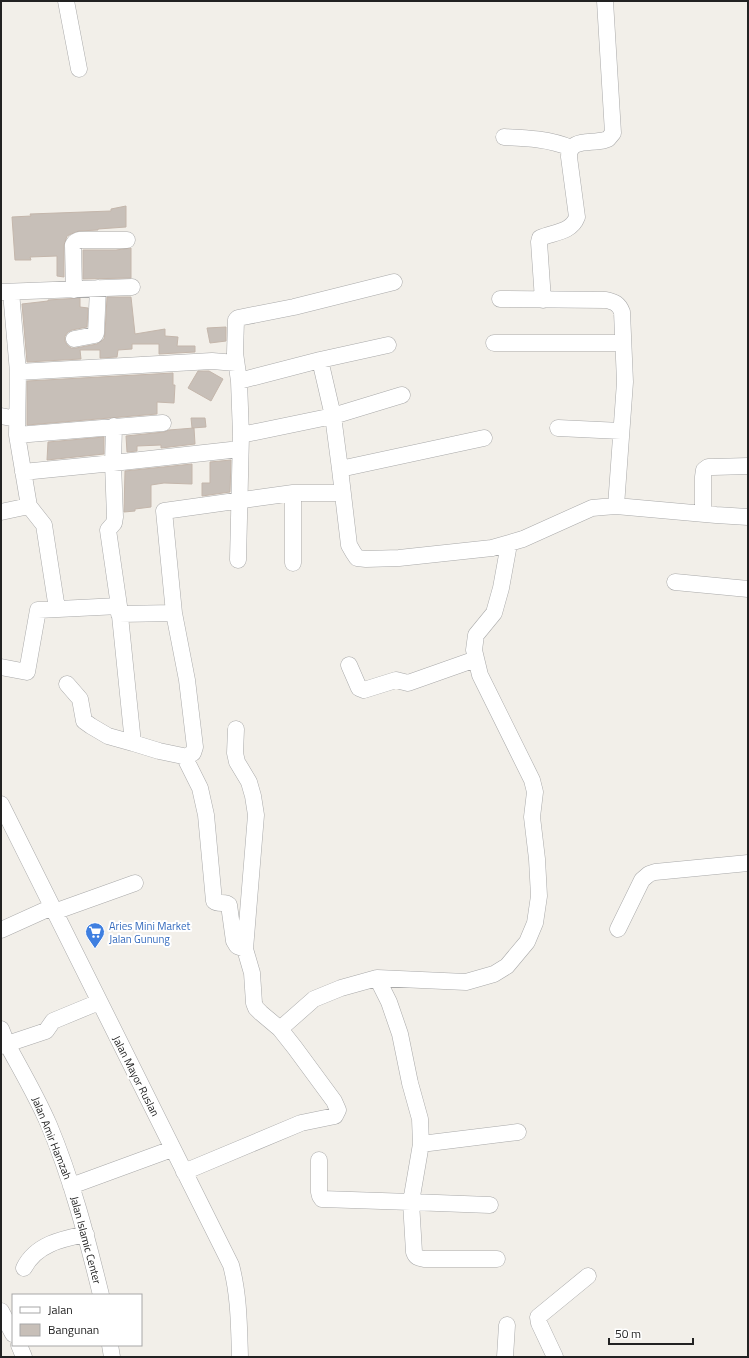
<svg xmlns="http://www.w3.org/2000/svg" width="749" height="1358" viewBox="0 0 749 1358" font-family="'Titillium Web',sans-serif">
  <rect width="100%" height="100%" fill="#f2efe9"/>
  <path fill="#c7bfb8" stroke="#c4b6ab" d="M 126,206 L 126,227 L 98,229 L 98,230 L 79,231 L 71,234 L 67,236 L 64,245 L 64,277 L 57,276 L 57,256 L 30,257 L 31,260 L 15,260 L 12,217 L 31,216 L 30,214 L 111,211 L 111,209 Z
    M 131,248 L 131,278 L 83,279 L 83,250 L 116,250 Z
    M 107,297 L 131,297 L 135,334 L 165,329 L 165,336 L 178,337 L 177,346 L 195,346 L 195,352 L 159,354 L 159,344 L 132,344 L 132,349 L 118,350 L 117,357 L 100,358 L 100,350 L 80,350 L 81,359 L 27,362 L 22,304 L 48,301 L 48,300 L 80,298 L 80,307 L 88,308 L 87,327 L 72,330 L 68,332 L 65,336 L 65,341 L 67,345 L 71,348 L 76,348 L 97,344 L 104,339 L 105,333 Z
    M 226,327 L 226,341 L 210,343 L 207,328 Z
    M 198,371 L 209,371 L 223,379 L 211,401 L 188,388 Z
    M 173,373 L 173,385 L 175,385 L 174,403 L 157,402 L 157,414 L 27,425 L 27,381 Z
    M 191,418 L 205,418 L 206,427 L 192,428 Z
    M 194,428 L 195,444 L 161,448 L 161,445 L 137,446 L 137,451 L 127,452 L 126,436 L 164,432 L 169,430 Z
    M 104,437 L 104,454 L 47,460 L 48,442 Z
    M 231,460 L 230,492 L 202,496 L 202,483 L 210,483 L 210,462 Z
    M 192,464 L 192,484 L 164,483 L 151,485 L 151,507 L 135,509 L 135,511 L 124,512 L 125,471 Z"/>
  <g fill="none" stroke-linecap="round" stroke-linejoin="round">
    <g stroke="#a9a9a9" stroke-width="17">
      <path id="minor" d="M 66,1 L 79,69
        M 504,137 C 527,138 550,139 571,148
        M 74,290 L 73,245 L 75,242 L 79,240 L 127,240
        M 1,292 L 132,287
        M 11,292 L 18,372 L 17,435 L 29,506 L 44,525 L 57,609
        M 500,299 L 606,300 C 615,302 619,304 622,312 L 625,382 L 616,506
        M 543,300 L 539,242 L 540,238 C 553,232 571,233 577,217 L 569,157 C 569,138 590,144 605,140 L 608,139 L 613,133 L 605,1
        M 74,339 L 95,335 L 96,333 L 98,288
        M 494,343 L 623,343
        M 320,360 L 333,416 L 340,469 L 484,438
        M 18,372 L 212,361 L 236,363
        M 239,381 L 320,360 L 388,345
        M 1,416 L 17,419
        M 114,426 L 113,463 L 115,517 L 114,523 L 108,530 L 119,606 L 133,743
        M 558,428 L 621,431
        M 17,435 L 163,423
        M 241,435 L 333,416 L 402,395
        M 340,469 L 349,545 L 353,552 L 357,558 L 366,559 L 399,558 L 492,548 L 523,539 L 592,508 L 603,507 L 616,506 L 716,515 L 748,517
        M 23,472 L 113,463 L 240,449
        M 293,493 L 293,563
        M 1,512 L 29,506
        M 703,514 L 703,477 L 704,470 L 708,467 L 713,467 L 748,466
        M 238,560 L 241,435 L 239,381 L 235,353 L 236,320 L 238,318 L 294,307 L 394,282
        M 675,582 L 748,589
        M 119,614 L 174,613
        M 349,665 L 359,688 L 364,690 L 396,680 L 408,683 L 476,659
        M 1,667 L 27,672 L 38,610 L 119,606
        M 67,684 L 80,699 L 84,721 L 91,726 L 108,736 L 133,743 L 159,751 L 188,757
        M 1,804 L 231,1265 C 239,1295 239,1326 240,1357
        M 54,912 L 135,883
        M 618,929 L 642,880 L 649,874 L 655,872 L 748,863
        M 1,930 L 52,907
        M 245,949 L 237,946 L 234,941 L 229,905 C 225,901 219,905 214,901 L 206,815 L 200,788 L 187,762 L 189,755 L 193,753 L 195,747 L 187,680 L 174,613 L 164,511 L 293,493 L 342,493
        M 1,1029 L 7,1044 L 46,1031 L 53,1021 L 99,1002
        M 280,1029 L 314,999 L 341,988 L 377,978
        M 1,1046 L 7,1044 C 21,1070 37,1097 49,1125 C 72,1180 87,1238 101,1295
        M 421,1144 L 420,1119 L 410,1083 L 400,1034 L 389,1002 L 377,978 L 466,982 L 494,974 L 507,966 L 527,942 L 535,923 L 539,896 L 537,859 L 532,817 L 535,792 L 532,780 L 480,675 L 474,650 L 476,635 L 494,613 L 501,588 L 509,544
        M 319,1160 L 319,1192 L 320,1196 L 322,1199 L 411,1202 L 421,1144 L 518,1132
        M 184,1172 L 301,1123 L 335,1116 L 338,1110 L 334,1101 L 295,1048 L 280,1029 L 261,1013 L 256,1008 L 254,1003 L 252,973 L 245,949 L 256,815 L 253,796 L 249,782 L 237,762 L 235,753 L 236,729
        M 71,1186 L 172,1149
        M 490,1205 L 411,1202 L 414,1252 C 416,1258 419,1258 425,1259 L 497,1259
        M 24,1268 C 36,1244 62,1239 86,1234
        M 1,1311 L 13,1334
        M 19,1345 L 24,1357
        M 110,1345 L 112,1357
        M 505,1357 L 507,1325
        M 555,1357 L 539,1323 L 538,1317 L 588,1276"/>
    </g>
    <use href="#minor" stroke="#fff" stroke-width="16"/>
  </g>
  <defs>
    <g id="supermarket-pin" transform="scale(1)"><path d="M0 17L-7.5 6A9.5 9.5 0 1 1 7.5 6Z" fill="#3f7fe0" stroke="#fff"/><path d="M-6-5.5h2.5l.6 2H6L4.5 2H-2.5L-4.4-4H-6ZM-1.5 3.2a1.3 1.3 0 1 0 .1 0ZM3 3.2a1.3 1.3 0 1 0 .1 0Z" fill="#fff"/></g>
  </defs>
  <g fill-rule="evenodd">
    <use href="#supermarket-pin" x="95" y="932"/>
  </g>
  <g text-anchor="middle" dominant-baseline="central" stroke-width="4" stroke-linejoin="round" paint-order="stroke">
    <g font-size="11" fill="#366cbe" stroke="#fff" text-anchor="start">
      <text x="109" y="926">Aries Mini Market<tspan x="109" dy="13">Jalan Gunung</tspan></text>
    </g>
    <g font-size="11" fill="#222" stroke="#fff">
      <text transform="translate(136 1076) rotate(63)">Jalan Mayor Ruslan</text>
      <text transform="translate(52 1138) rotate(68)">Jalan Amir Hamzah</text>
      <text transform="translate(86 1240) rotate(75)">Jalan Islamic Center</text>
    </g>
  </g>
  <rect width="749" height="1358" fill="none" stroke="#222222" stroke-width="4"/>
  <rect x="12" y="1294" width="130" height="52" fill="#ffffff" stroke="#a7a7a7"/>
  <rect x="20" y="1307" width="20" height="6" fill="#ffffff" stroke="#a7a7a7"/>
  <text x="48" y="1314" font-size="12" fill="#222222">Jalan</text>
  <rect x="20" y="1324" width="20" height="12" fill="#c7bfb8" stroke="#a7a7a7"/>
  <text x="48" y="1334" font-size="12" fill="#222222">Bangunan</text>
  <path d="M609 1338v6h84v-6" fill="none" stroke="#222222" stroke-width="2"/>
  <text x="615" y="1338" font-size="12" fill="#222222" stroke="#ffffff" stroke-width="3" paint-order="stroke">50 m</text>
</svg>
